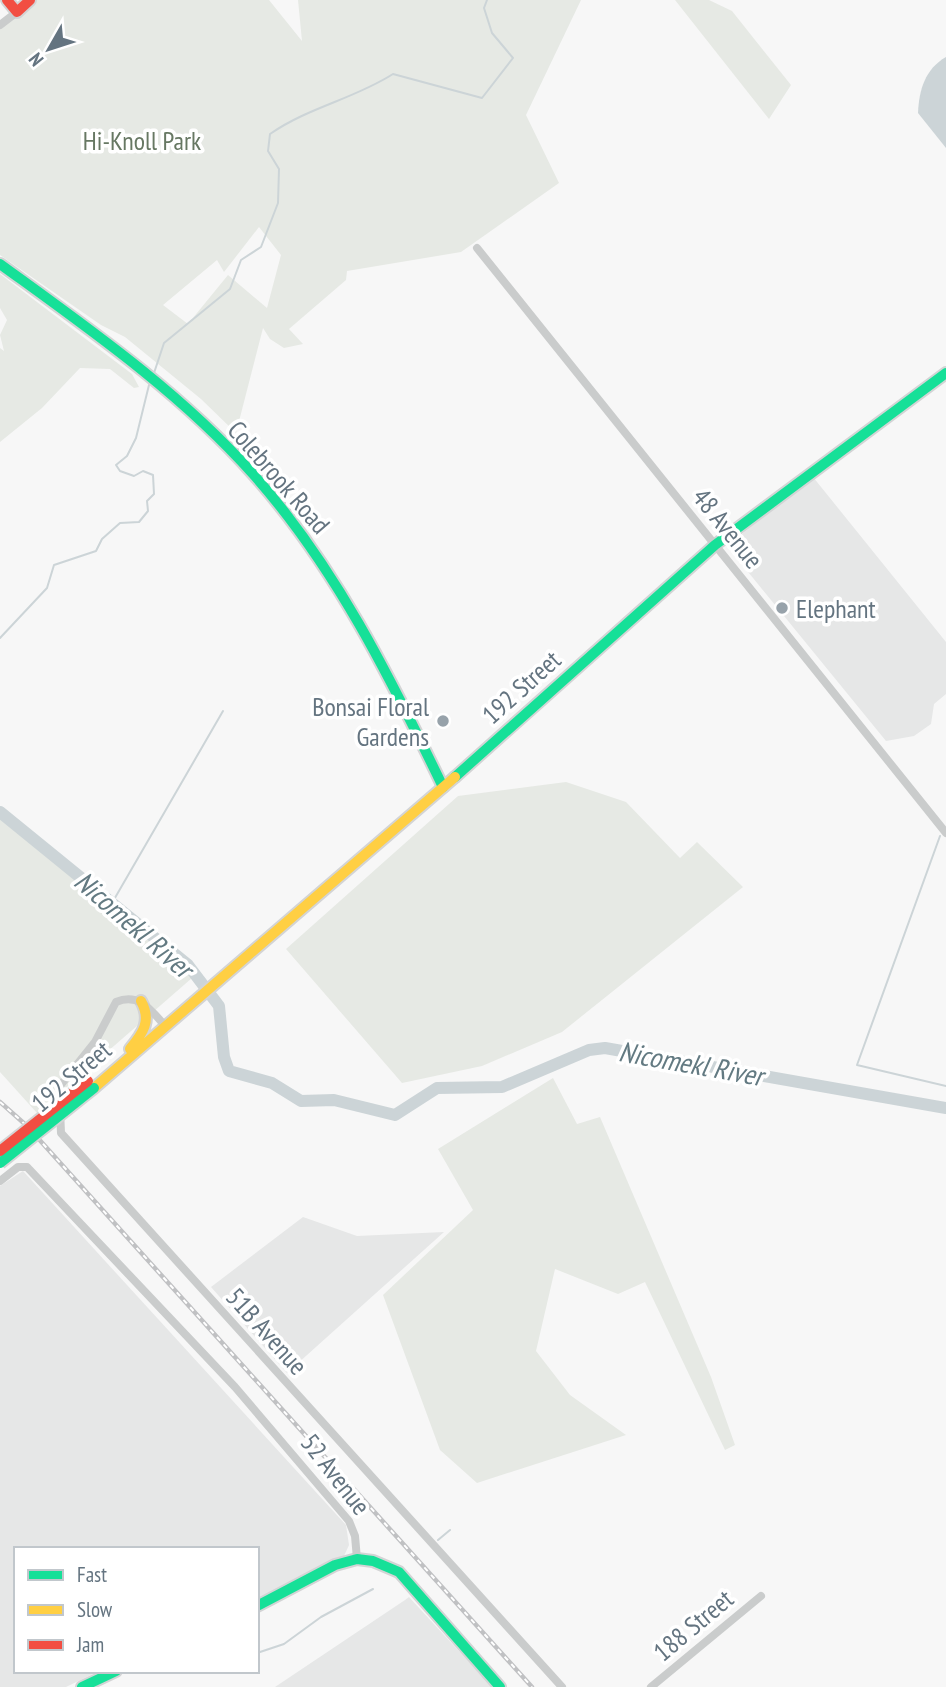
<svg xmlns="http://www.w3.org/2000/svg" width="946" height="1687" viewBox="0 0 946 1687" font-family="'PT Sans Narrow',sans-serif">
  <rect width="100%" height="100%" fill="#f7f7f7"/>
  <path fill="#e6e7e7" d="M 813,477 L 946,642 L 946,694 L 934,704 L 931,724 L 914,736 L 886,741 L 727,546 Z
    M 23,1171 L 346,1525 L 349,1545 L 344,1556 L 257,1601 L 257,1549 L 16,1549 L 16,1671 L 99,1671 L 66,1687 L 0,1687 L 0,1186 Z
    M 303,1217 L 357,1236 L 444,1232 L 287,1373 L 211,1287 Z
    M 409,1597 L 492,1687 L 275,1687 L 405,1600 Z"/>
  <path fill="#e6e9e4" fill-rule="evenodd" d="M 34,0 L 269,0 L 302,41 L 298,0 L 581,0 L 526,115 L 559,183 L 461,252 L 347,271 L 346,280 L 289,329 L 303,344 L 284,348 L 270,339 L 263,328 L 236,433 L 201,399 L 125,337 L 101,325 L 0,255 L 0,28 ZM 259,227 L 281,255 L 267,308 L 228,275 L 188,324 L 163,305 L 217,260 L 224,272 Z
    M 675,0 L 709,0 L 732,11 L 791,85 L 769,119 Z
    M 0,274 L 132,374 L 139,387 L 134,388 L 110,369 L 80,368 L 42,408 L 0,442 L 0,348 L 4,351 L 0,335 L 7,320 L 0,308 Z
    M 566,782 L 626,802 L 680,858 L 697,842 L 743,887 L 562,1032 L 482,1066 L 402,1083 L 286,949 L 458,796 Z
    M 0,815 L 51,851 L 172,950 L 192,978 L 37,1113 L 0,1072 Z
    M 553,1078 L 577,1124 L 600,1117 L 711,1377 L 735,1445 L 725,1450 L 645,1282 L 618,1294 L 555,1269 L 536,1351 L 570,1395 L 626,1435 L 477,1483 L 440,1450 L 383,1295 L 473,1210 L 438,1149 Z"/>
  <path fill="#ccd4d7" d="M 946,57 L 946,148 L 918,113 C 919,90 925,69 946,57 Z"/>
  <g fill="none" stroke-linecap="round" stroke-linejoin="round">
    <path stroke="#ccd4d7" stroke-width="2" d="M 154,373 L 164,343 L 230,289 L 241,260 L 261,247 L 278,203 L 279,169 L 268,151 L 270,134 C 309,107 354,99 393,74 L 482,98 L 513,58 L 492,33 L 484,8 L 487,0
      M 0,638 L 47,588 L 54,565 L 96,551 L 102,539 L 120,523 L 139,522 L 148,511 L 147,501 L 154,494 L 153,475 L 143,471 L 134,476 L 120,471 L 116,465 L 127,456 L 136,438 L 149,385
      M 940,836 L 857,1065 L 946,1086
      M 112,903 L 223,711
      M 438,1540 L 450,1530
      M 257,1653 L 284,1644 L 321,1617 L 373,1589"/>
    <path stroke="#ccd4d7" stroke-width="12" d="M 0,812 L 188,965 L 219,1006 L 224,1057 L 229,1071 L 272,1083 L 301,1101 L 334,1100 L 395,1115 L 437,1088 L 502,1087 L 589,1050 L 605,1048 L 946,1108"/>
    <g stroke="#d3d4d5" stroke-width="14">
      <path id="fast" d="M 0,264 C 88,328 180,392 253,474 C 335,566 390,677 443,787
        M 455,777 L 715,545 L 946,373
        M 257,1606 L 335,1565 L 357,1559 L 373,1561 L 399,1572 L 500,1687
        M 82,1687 L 116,1671"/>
    </g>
    <g stroke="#d3d4d5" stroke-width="14">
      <path id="slow" d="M 130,1049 C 143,1033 152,1021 141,1001
        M 94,1088 L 455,777"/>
    </g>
    <g stroke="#d3d4d5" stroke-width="14">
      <path id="jam" d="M 7,0 L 17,12 L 30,0"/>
    </g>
    <path stroke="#cacccc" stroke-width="8" d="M 0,25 L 17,12
      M 477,248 L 946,833
      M 166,1027 C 151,1010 139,992 116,1002 L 95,1042 L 59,1087 L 61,1133 L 562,1687
      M 0,1181 L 18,1167 L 27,1167 L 235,1387 L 349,1521 L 355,1536 L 357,1559
      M 651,1687 L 761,1596"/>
    <use href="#fast" stroke="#16e098" stroke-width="10"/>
    <use href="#slow" stroke="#ffcf43" stroke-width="10"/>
    <use href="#jam" stroke="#f24e42" stroke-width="10"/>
    <g stroke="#c0c1c3" stroke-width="4.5">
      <path id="rail" d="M 0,1102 L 27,1126 L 532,1687"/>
    </g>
    <use href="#rail" stroke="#fff" stroke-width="2" stroke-dasharray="5" stroke-linecap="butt"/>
    <g stroke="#d3d4d5" stroke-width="14" stroke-linecap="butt">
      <path id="fast-bridge" d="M 0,1163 L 94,1088"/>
    </g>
    <g stroke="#d3d4d5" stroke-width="14" stroke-linecap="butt">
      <path id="jam-bridge" d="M 0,1151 L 88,1081"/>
    </g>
    <use href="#fast-bridge" stroke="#16e098" stroke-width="10"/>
    <use href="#jam-bridge" stroke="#f24e42" stroke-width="10"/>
  </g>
  <g fill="#97a2aa" stroke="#fff" stroke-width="2.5">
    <circle cx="782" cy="608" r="7"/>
    <circle cx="443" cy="721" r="7"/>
  </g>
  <g text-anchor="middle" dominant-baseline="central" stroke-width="7" stroke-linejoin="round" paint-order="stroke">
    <g font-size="26" fill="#677863" stroke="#fff">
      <text x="142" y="140">Hi-Knoll Park</text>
    </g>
    <g font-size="26" fill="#647480" stroke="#fff">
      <text transform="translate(279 477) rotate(49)">Colebrook Road</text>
      <text transform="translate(728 528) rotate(51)">48 Avenue</text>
      <text transform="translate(521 687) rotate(-42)">192 Street</text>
      <text transform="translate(71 1076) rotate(-40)">192 Street</text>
      <text transform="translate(267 1331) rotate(48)">51B Avenue</text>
      <text transform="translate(336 1474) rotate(52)">52 Avenue</text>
      <text transform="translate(693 1625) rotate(-40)">188 Street</text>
    </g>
    <g font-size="26" fill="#647480" stroke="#fff" text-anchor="start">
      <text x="796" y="608">Elephant</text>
      <text x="429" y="706" text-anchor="end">Bonsai Floral<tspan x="429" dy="30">Gardens</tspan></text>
    </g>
    <g font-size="28" font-style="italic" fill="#637a82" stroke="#fff">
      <text transform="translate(134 924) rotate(41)">Nicomekl River</text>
      <text transform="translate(691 1063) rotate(10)">Nicomekl River</text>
    </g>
  </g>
  <rect x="14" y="1547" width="245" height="126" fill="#ffffff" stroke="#c1c7cc" stroke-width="2"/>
  <rect x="28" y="1570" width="35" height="10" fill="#16e098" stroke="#c1c7cc" stroke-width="2"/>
  <text x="77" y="1582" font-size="21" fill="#647480">Fast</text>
  <rect x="28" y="1605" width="35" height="10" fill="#ffcf43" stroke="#c1c7cc" stroke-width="2"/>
  <text x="77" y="1617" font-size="21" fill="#647480">Slow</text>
  <rect x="28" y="1640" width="35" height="10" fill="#f24e42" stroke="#c1c7cc" stroke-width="2"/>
  <text x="77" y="1652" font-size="21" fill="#647480">Jam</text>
  <g transform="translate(49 49) rotate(231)" stroke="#ffffff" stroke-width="5" paint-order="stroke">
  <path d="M0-5L12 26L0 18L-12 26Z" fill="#647480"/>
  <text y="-10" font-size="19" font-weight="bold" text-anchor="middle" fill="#647480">N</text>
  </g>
</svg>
